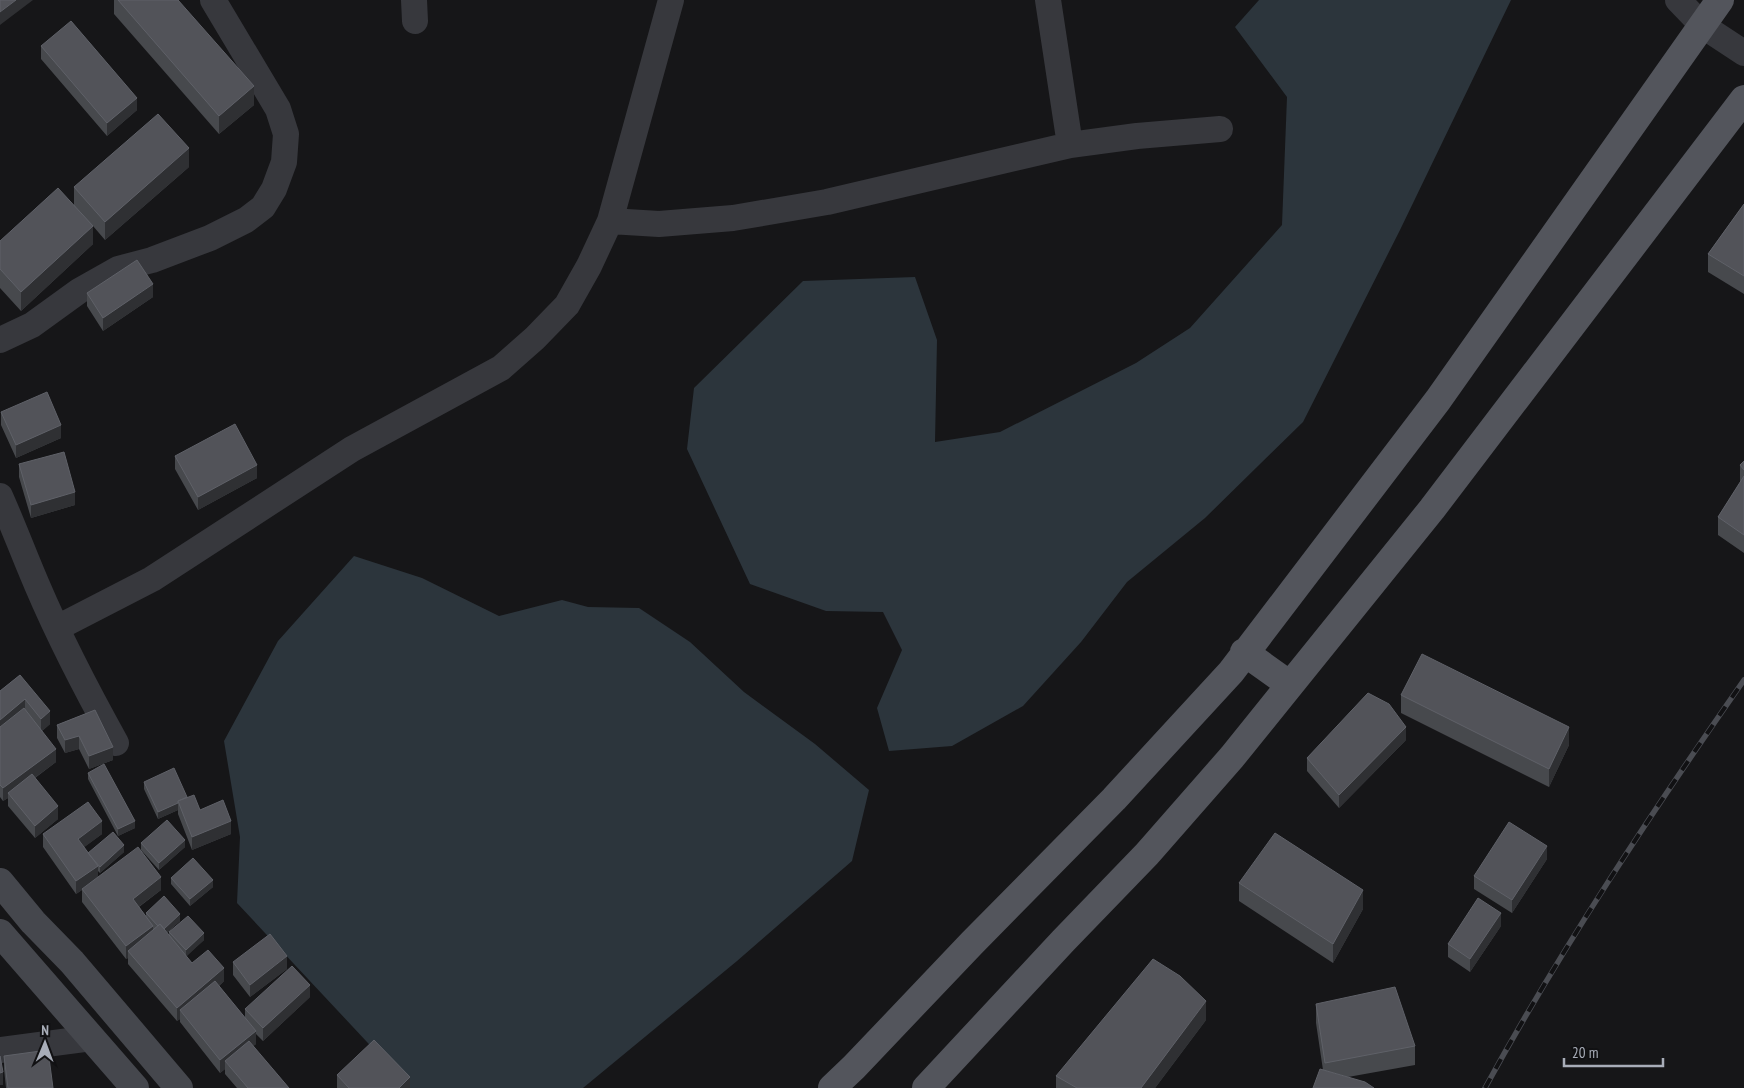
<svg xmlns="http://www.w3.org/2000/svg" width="1744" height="1088" viewBox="0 0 1744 1088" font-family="'PT Sans Narrow',sans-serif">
  <rect width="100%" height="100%" fill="#161618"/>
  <path fill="#2c353c" d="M 1259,0 L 1511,0 L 1400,230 L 1303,422 L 1205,518 L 1127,582 L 1081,642 L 1023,706 L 952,746 L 889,751 L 877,708 L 902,650 L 883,612 L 826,611 L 750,584 L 687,449 L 694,388 L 803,281 L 915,277 L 937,340 L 935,442 L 1000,432 L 1136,363 L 1190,328 L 1282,225 L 1287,97 L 1235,27 Z
    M 354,556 L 422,578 L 499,616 L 562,600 L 588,607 L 639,608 L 690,642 L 744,692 L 815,744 L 869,790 L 852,861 L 737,961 L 583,1088 L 410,1088 L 237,903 L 240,837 L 224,741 L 278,641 Z"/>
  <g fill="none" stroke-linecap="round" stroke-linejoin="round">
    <path stroke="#37383d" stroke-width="26" d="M 414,0 L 415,21
      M 1048,0 L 1070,145
      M 1678,0 L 1703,26 L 1744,53
      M 610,221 L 659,224 L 733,218 L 827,202 L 1070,145 L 1137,136 L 1220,129
      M 0,340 L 32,325 L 79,291 L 118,269 L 152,260 L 210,238 L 246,220 L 263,207 L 274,189 L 284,162 L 286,134 L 278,109 L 213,0
      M 0,496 C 13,525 24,555 37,585 C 60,639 87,691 116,743
      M 57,628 L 152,579 L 352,449 L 501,368 L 535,338 L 567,305 L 589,266 L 610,221 L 671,0
      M 0,1050 L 92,1038"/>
    <path stroke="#45474d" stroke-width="28" d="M 0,882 L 33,922 L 72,962 L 179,1088
      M 0,933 L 135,1088"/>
    <path stroke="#53555c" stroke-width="28" d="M 1244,652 L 1290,685
      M 832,1088 L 854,1067 L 972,943 L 1114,799 L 1231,672 L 1438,400 L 1720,0
      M 926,1088 L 1063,941 L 1147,854 L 1232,757 L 1432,509 L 1744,99"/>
    <g stroke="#4a4c52" stroke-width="5.5">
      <path id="rail" d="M 1485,1088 C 1562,947 1652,812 1744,680"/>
    </g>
    <use href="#rail" stroke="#111113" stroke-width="4" stroke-dasharray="11" stroke-linecap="butt"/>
  </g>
  <path fill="#47494d" d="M 114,0 L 178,0 L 254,105 L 219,134 L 114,14 Z
    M 41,46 L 137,110 L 107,136 L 41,59 Z
    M 189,167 L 105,240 L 93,226 L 93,244 L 21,311 L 0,288 L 0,241 L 74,205 L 74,187 Z
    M 1744,204 L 1744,294 L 1708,272 L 1708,254 Z
    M 87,293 L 153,297 L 103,331 L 87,306 Z
    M 1,412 L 61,438 L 16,458 L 1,425 Z
    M 175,456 L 257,478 L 198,510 L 175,469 Z
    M 1744,461 L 1744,553 L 1718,535 L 1718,517 L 1740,483 L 1740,465 Z
    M 19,464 L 75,505 L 31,518 L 19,477 Z
    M 20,675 L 50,724 L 42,731 L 56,762 L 35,778 L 58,819 L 35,838 L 8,806 L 8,798 L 3,801 L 0,797 L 0,691 Z
    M 1401,695 L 1569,745 L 1549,787 L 1401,713 Z
    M 95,710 L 113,760 L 89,769 L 79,749 L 65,753 L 57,738 L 57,725 Z
    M 1406,740 L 1339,808 L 1307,771 L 1307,758 Z
    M 88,773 L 135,828 L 118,836 L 88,779 Z
    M 144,782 L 187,797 L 200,810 L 231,834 L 192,850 L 178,814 L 178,810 L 158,819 L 144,789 Z
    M 43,834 L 102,834 L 84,847 L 88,853 L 124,852 L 100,873 L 98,871 L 98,877 L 161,890 L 139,907 L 146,916 L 146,913 L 180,921 L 167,933 L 169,936 L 169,932 L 204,940 L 186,956 L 192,963 L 224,981 L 219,986 L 245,1018 L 245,1009 L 310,997 L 263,1041 L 256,1034 L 256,1044 L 253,1046 L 289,1088 L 237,1088 L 225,1074 L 225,1069 L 220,1073 L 180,1022 L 180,1019 L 177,1021 L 128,964 L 128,958 L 126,959 L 82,902 L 82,890 L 76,894 L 43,847 Z
    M 141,843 L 185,847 L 159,870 L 141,850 Z
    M 1547,859 L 1512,913 L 1474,889 L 1474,876 Z
    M 171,878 L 213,887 L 190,906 L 171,884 Z
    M 1239,883 L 1363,909 L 1333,963 L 1239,901 Z
    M 1501,926 L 1470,972 L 1448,957 L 1448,944 Z
    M 233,962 L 287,969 L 250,997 L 233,975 Z
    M 1316,1004 L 1415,1046 L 1415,1065 L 1348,1077 L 1323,1070 L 1316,1023 Z
    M 1206,1020 L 1155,1088 L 1056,1088 L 1056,1076 Z
    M 4,1056 L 53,1088 L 6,1088 L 4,1069 Z
    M 337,1075 L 410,1088 L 337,1088 Z"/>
  <path fill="#2f3033" d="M 16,0 L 33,0 L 0,25 L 0,12 Z
    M 254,86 L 254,105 L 219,134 L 219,116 Z
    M 137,98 L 137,110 L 107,136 L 107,123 Z
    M 189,148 L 189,167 L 105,240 L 105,222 Z
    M 93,226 L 93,244 L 21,311 L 21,292 Z
    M 153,284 L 153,297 L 103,331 L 103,318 Z
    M 61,425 L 61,438 L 16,458 L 16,445 Z
    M 257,465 L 257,478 L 198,510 L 198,497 Z
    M 75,492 L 75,505 L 31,518 L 31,505 Z
    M 25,699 L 25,712 L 0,732 L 0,720 Z
    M 50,711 L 50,724 L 41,732 L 41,719 Z
    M 1406,727 L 1406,740 L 1339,808 L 1339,795 Z
    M 1569,727 L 1569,745 L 1549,787 L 1549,769 Z
    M 79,736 L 79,749 L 65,753 L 65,740 Z
    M 113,747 L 113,760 L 89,769 L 89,756 Z
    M 56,749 L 56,762 L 10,796 L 8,793 L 8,798 L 3,801 L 3,788 Z
    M 178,803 L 178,810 L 158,819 L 158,812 Z
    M 58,806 L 58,819 L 35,838 L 35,826 Z
    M 102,821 L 102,834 L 78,852 L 78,839 Z
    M 135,821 L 135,828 L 118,836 L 118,829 Z
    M 231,821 L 231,834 L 192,850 L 192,837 Z
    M 185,840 L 185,847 L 159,870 L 159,863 Z
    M 124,845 L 124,852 L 100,873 L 100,867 Z
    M 1547,846 L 1547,859 L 1512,913 L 1512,900 Z
    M 98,866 L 98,879 L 76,894 L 76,881 Z
    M 161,877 L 161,890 L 133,911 L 133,899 Z
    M 213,880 L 213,887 L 190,906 L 190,899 Z
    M 1363,890 L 1363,909 L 1333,963 L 1333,944 Z
    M 1501,913 L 1501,926 L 1470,972 L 1470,959 Z
    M 180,914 L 180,921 L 162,937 L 162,930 Z
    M 153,926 L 153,939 L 128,951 L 128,958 L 126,959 L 126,946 Z
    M 204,933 L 204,940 L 186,957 L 186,950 Z
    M 287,956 L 287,969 L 250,997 L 250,985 Z
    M 224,968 L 224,981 L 184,1015 L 180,1010 L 180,1019 L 177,1021 L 177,1008 Z
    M 310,985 L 310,997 L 263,1041 L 263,1028 Z
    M 1206,1001 L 1206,1020 L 1155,1088 L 1141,1088 Z
    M 256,1031 L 256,1044 L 229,1066 L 225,1061 L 225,1069 L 220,1073 L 220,1060 Z
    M 3,1072 L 3,1085 L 0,1085 L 0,1073 Z
    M 410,1077 L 410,1088 L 399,1088 Z"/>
  <path fill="#525359" stroke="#5f6168" d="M 0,0 L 16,0 L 0,12 Z
    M 118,0 L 178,0 L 254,86 L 219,116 Z
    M 71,21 L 137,98 L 107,123 L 41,46 Z
    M 158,114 L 189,148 L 105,222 L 74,187 Z
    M 58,188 L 93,226 L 21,292 L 0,269 L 0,241 Z
    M 1744,204 L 1744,276 L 1708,254 Z
    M 137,260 L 153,284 L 103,318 L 87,293 Z
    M 47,392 L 61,425 L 16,445 L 1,412 Z
    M 235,424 L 257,465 L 198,497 L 175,456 Z
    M 64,452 L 75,492 L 31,505 L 19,464 Z
    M 1744,461 L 1744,470 L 1740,465 Z
    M 1744,476 L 1744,535 L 1718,517 Z
    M 1422,654 L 1569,727 L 1549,769 L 1401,695 Z
    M 20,675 L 50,711 L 41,719 L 25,699 L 0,720 L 0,691 Z
    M 1368,693 L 1389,704 L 1406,727 L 1339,795 L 1307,758 Z
    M 24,708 L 56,749 L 3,788 L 0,785 L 0,727 Z
    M 95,710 L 113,747 L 89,756 L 79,736 L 65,740 L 57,725 Z
    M 104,764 L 135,821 L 118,829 L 88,773 Z
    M 174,768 L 187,797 L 178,801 L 178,803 L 158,812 L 144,782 Z
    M 32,774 L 58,806 L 35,826 L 8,793 Z
    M 194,795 L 200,810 L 223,800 L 231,821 L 192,837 L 178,801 Z
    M 88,802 L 102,821 L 78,839 L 98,866 L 76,881 L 43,834 Z
    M 167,820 L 185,840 L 159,863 L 141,843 Z
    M 1509,822 L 1547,846 L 1512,900 L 1474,876 Z
    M 113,832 L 124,845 L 100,867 L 88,853 Z
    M 1275,833 L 1363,890 L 1333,944 L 1239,883 Z
    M 138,847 L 161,877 L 133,899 L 153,926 L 126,946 L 82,889 Z
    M 193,858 L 213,880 L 190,899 L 171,878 Z
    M 164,896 L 180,914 L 164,929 L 160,924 L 158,926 L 146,913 Z
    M 1478,898 L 1501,913 L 1470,959 L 1448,944 Z
    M 188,916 L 204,933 L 186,950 L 169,932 Z
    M 160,924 L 192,963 L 208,950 L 224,968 L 177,1008 L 128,951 Z
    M 270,934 L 287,956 L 250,985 L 233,962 Z
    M 1153,959 L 1180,976 L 1206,1001 L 1141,1088 L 1077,1088 L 1056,1076 Z
    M 292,966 L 310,985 L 263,1028 L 245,1009 Z
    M 215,981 L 256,1031 L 220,1060 L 180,1010 Z
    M 1395,987 L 1415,1046 L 1325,1063 L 1316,1004 Z
    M 374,1040 L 410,1077 L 399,1088 L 349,1088 L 337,1075 Z
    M 249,1041 L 289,1088 L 248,1088 L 225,1061 Z
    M 48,1050 L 53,1088 L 8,1088 L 4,1056 Z
    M 0,1056 L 3,1072 L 0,1073 Z
    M 1320,1069 L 1365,1082 L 1374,1088 L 1313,1088 Z"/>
  <g transform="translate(45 1043) rotate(1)" stroke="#111113" stroke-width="4" paint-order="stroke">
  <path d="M0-4L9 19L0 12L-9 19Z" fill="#a8adb8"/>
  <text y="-8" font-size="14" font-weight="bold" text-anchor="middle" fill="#a8adb8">N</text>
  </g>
  <path d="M1564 1058v8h99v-8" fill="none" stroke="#a8adb8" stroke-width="2.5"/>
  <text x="1572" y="1058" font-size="15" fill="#a8adb8" stroke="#111113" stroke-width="4" paint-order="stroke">20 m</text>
</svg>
